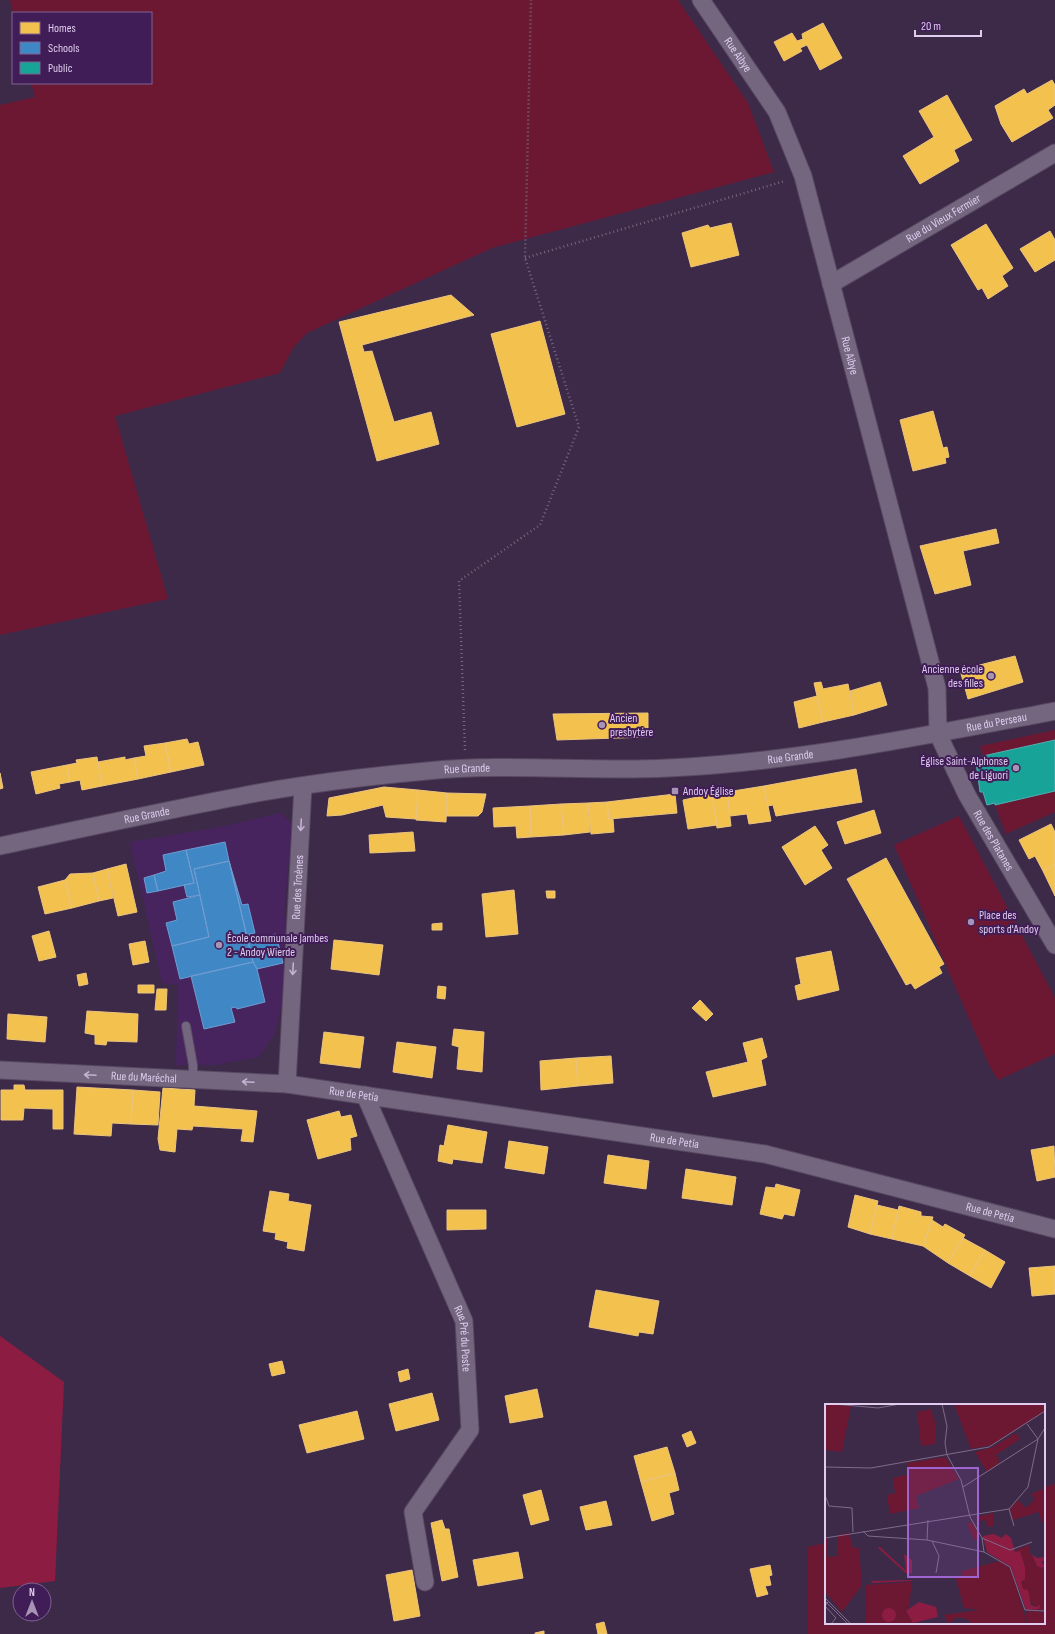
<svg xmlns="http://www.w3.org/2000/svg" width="1055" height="1634" viewBox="0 0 1055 1634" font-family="'Sofia Sans Condensed',sans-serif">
  <rect width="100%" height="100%" fill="#3d2a49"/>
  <path fill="#48245f" d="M 281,813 L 292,824 L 284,914 L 286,923 L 282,1003 L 275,1033 L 259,1057 L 216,1065 L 176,1065 L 178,985 L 162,983 L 130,842 L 220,827 Z"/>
  <path fill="#6c1833" d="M 10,0 L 678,0 L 748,103 L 774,172 L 492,248 L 307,333 L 293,348 L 280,373 L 115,416 L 168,599 L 0,635 L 0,105 L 35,97 L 31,83 L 151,83 L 151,13 L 13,13 Z
    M 1055,730 L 1055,740 L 983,756 L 980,746 Z
    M 1055,791 L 1055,812 L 1006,834 L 995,805 Z
    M 959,816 L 1055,998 L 1055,1054 L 998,1080 L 990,1067 L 894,845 Z
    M 1055,1484 L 1055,1634 L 807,1634 L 807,1547 L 826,1543 L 826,1623 L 1044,1623 L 1044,1487 Z"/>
  <path fill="#8d1c42" d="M 0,1336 L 64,1382 L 55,1581 L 0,1588 Z"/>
  <path fill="#f2c14e" stroke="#ecc47e" d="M 823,23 L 842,58 L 820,70 L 807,45 L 800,48 L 802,51 L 784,61 L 774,42 L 792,33 L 797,41 L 803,39 L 802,34 Z
    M 1052,80 L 1055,85 L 1055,105 L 1048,110 L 1053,118 L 1012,142 L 1001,124 L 995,106 L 1024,89 L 1027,94 Z
    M 947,95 L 972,140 L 954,150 L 959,161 L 920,184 L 903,156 L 934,137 L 919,111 Z
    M 731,223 L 739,255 L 691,267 L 682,233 L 708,225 L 710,228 Z
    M 986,224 L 1013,268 L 1002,276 L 1008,286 L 988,299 L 982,288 L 978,290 L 951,245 Z
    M 1050,231 L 1055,240 L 1055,260 L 1035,272 L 1020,249 Z
    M 451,295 L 474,315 L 362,345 L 364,352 L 372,351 L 394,422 L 431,412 L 439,444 L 377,461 L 339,322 Z
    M 540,321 L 565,414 L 517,427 L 491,334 Z
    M 933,411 L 943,448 L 947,447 L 949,457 L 945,458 L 946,463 L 913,471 L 900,420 Z
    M 996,529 L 999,543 L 963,551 L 971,585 L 935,594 L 920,546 Z
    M 1015,656 L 1023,682 L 968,699 L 960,670 Z
    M 821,682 L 823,689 L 848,684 L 854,715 L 823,722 L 814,683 Z
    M 880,682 L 887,705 L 854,715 L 850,691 Z
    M 817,696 L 823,722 L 799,728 L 794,702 Z
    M 648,713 L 648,737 L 557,740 L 553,714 Z
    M 187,739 L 189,744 L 198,742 L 204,765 L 171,772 L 165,743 Z
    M 165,743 L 171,772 L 138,779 L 134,758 L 146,756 L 144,746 Z
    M 97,757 L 102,786 L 82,790 L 80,780 L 70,782 L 67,765 L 77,763 L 76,760 Z
    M 125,757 L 125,760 L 134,758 L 138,779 L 102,786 L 98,762 Z
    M 67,765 L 70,782 L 59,784 L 60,788 L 36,794 L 31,772 Z
    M 856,769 L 862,802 L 776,816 L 773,805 L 768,806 L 764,786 Z
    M 0,773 L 3,788 L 0,789 Z
    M 764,786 L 771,821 L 749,824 L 747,814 L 730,816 L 727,792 Z
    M 384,787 L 418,790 L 416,819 L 386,817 L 383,805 L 342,815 L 327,816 L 329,798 Z
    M 418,790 L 447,793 L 446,822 L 416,820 Z
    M 727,792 L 731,826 L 717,828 L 712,794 Z
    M 447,793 L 486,794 L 482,812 L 478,816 L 446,816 Z
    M 675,794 L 677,813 L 609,819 L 607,802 Z
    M 712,794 L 717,825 L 688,829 L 683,800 Z
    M 607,802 L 609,819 L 613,819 L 614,832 L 591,834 L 588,803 Z
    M 588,803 L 590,832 L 564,835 L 561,804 Z
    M 561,804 L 564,835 L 531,837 L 530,806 Z
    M 530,806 L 531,837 L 517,838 L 516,826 L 494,827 L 493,808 Z
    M 874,810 L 881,833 L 845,844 L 837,822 Z
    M 1051,824 L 1055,832 L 1055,864 L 1043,871 L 1035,856 L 1029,859 L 1019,840 Z
    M 815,826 L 828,845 L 821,850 L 832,868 L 805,885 L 782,847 Z
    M 413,832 L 415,851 L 370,853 L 369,835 Z
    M 886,858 L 944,964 L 939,967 L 942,973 L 915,989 L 911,983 L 906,985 L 847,879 Z
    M 126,864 L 137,912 L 118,916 L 107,869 Z
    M 1055,864 L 1055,896 L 1043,871 Z
    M 107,869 L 113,898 L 99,901 L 93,873 Z
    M 93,873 L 99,901 L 72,908 L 65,880 L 70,874 Z
    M 65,880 L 72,908 L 45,914 L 38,887 Z
    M 514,890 L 518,934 L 486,937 L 482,894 Z
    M 546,891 L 555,891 L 555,898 L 547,898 Z
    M 442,923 L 442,930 L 432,930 L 432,924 Z
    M 49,931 L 56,957 L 39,961 L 32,936 Z
    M 334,940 L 383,945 L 379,975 L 331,969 Z
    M 145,941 L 149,962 L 133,965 L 129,944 Z
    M 831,951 L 839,990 L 798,1000 L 795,986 L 801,984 L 796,958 Z
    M 86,973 L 88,984 L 79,986 L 77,975 Z
    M 138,985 L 154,985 L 154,993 L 138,993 Z
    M 438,986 L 446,987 L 445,999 L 437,998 Z
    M 157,989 L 167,989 L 166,1010 L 155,1010 Z
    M 700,1000 L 713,1014 L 706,1021 L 692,1008 Z
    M 87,1011 L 138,1014 L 137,1042 L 107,1041 L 106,1045 L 95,1044 L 95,1035 L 85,1033 Z
    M 8,1014 L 47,1017 L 45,1042 L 7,1039 Z
    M 454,1029 L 484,1032 L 482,1072 L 457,1069 L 459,1047 L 452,1045 Z
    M 324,1032 L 364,1037 L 360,1068 L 320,1063 Z
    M 762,1038 L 767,1057 L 761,1060 L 766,1085 L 713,1097 L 706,1072 L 748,1062 L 743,1043 Z
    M 397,1042 L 436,1047 L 432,1078 L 393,1072 Z
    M 611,1056 L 613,1083 L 578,1086 L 576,1058 Z
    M 576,1058 L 578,1086 L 541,1090 L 540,1061 Z
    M 14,1085 L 24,1085 L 25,1090 L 63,1090 L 63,1129 L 53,1129 L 53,1109 L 24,1108 L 23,1120 L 1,1120 L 1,1090 L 14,1090 Z
    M 77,1087 L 133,1090 L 131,1124 L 112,1123 L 111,1136 L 74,1134 Z
    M 163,1088 L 195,1090 L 194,1106 L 257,1111 L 253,1142 L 241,1141 L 243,1129 L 193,1126 L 192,1130 L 177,1129 L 175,1152 L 160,1150 L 158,1139 Z
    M 133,1090 L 160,1092 L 158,1125 L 131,1124 Z
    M 339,1111 L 341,1117 L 351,1115 L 357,1136 L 350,1138 L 351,1150 L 318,1159 L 307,1120 Z
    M 448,1125 L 487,1132 L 482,1163 L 453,1159 L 452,1164 L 438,1161 L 440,1145 L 444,1146 Z
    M 509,1141 L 548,1147 L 544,1174 L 505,1168 Z
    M 1054,1146 L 1055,1177 L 1037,1181 L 1031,1150 Z
    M 608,1155 L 649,1161 L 646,1189 L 604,1183 Z
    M 686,1169 L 736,1177 L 732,1205 L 682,1198 Z
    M 776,1184 L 800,1190 L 794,1216 L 784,1214 L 782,1219 L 760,1214 L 766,1187 L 775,1188 Z
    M 270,1191 L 289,1194 L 288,1201 L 311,1205 L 304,1251 L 287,1248 L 288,1242 L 275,1239 L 276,1233 L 263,1231 Z
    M 855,1195 L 878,1201 L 870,1234 L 848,1227 Z
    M 877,1205 L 898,1210 L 892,1239 L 870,1234 Z
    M 899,1206 L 921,1212 L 921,1216 L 933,1217 L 923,1246 L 892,1239 Z
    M 447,1210 L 486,1210 L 486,1229 L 447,1230 Z
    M 932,1220 L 943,1227 L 945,1224 L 965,1235 L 948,1263 L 923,1246 Z
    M 963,1238 L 985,1250 L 970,1276 L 948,1263 Z
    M 985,1250 L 1005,1262 L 991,1288 L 970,1276 Z
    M 1055,1266 L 1055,1294 L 1032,1296 L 1029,1268 Z
    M 596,1290 L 659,1301 L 653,1334 L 639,1332 L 638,1336 L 589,1327 Z
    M 282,1361 L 285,1373 L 272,1376 L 269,1364 Z
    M 408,1369 L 410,1379 L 400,1382 L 398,1372 Z
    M 537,1389 L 543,1417 L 510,1423 L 505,1396 Z
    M 432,1393 L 439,1420 L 396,1431 L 389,1404 Z
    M 357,1411 L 364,1439 L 307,1453 L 299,1425 Z
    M 691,1431 L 696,1443 L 687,1447 L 682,1435 Z
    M 667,1447 L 675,1473 L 641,1482 L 634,1456 Z
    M 675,1473 L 679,1490 L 669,1493 L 674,1514 L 652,1521 L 641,1482 Z
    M 541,1490 L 549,1520 L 531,1525 L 523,1495 Z
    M 606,1501 L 612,1525 L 586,1530 L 580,1507 Z
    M 442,1520 L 445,1529 L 449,1529 L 458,1577 L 442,1581 L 431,1523 Z
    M 518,1552 L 523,1578 L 478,1586 L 473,1560 Z
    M 770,1565 L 772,1575 L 769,1576 L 771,1585 L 765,1586 L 768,1594 L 757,1597 L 750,1569 Z
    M 412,1570 L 420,1616 L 394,1621 L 386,1575 Z
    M 604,1622 L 607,1634 L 598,1634 L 596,1624 Z
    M 544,1631 L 544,1634 L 535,1634 L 535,1633 Z"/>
  <path fill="#3f88c5" stroke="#6f9cd2" d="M 225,842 L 229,861 L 194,869 L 200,895 L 187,897 L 184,885 L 194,883 L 186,850 Z
    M 186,850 L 194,883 L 158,891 L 154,875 L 166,871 L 163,855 Z
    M 229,861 L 242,905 L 248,904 L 255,933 L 249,934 L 250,941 L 276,934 L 283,963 L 257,969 L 253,962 Z
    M 229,861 L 253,962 L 180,979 L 172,946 L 209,937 L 194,869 Z
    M 154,875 L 158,891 L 147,893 L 144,878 Z
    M 200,895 L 209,937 L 172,946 L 166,923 L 177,920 L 173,902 Z
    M 253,962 L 257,969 L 265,1002 L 237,1009 L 236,1007 L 231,1008 L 235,1022 L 204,1029 L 191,976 Z"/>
  <path fill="#17a398" stroke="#53afb2" d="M 1055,740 L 1055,791 L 995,805 L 995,803 L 987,805 L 983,792 L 980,792 L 976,762 L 984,760 L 983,756 Z"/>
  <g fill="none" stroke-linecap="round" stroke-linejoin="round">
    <g stroke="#584862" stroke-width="10">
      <path id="service" d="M 186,1026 L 193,1065 L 193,1079"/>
    </g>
    <g stroke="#584862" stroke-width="19">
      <g id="minor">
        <path id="s1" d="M 701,0 L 777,112 L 803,176 L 937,688 L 938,734 L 967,795 L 1055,945"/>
        <path id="s2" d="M 831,284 L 1055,153"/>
        <path id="s3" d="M 0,846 C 86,828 171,809 257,793 C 313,783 371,776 427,771 C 507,763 588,772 668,768 C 799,762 927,735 1055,711"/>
        <path id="s4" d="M 0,1070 L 287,1084 L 765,1154 L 1055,1229"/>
        <path id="s5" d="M 287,1084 L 303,786"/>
        <path id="s6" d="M 365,1095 L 464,1321 L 470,1430 L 413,1512 L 425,1582"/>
      </g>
    </g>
    <path stroke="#74687d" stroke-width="2.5" stroke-dasharray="1 3" stroke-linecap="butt" d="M 525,258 L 785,181
      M 465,750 L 459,581 L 540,525 L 579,427 L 525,258 L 531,0"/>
    <use href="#service" stroke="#74667f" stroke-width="8"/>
    <use href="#minor" stroke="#74667f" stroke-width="17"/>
  </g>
  <defs><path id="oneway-shaft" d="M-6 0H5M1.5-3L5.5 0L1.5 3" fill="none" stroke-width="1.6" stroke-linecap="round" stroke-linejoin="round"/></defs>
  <g stroke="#c4b2d3">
    <use href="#oneway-shaft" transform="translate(301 825) rotate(93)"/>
    <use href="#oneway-shaft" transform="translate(293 969) rotate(93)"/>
    <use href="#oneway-shaft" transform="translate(90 1075) rotate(-177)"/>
    <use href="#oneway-shaft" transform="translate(248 1082) rotate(-177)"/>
  </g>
  <g fill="#a693b5" stroke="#401d56" stroke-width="1.5">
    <circle cx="991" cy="676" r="4"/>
    <circle cx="602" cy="725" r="4"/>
    <circle cx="1016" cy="768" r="4"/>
    <rect x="671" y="787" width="8" height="8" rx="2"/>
    <circle cx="971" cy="922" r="4"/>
    <circle cx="219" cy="945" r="4"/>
  </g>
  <g text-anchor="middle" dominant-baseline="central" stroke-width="4" stroke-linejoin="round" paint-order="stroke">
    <g font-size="12" fill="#dfccef" stroke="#401d56">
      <text stroke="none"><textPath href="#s1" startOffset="66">Rue Aibye</textPath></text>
      <text stroke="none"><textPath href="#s2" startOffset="130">Rue du Vieux Fermier</textPath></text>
      <text stroke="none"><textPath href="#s1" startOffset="390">Rue Aibye</textPath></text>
      <text stroke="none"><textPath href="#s3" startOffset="1007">Rue du Perseau</textPath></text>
      <text stroke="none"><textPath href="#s3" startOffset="798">Rue Grande</textPath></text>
      <text stroke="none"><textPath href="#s3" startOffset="474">Rue Grande</textPath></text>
      <text stroke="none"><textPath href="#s3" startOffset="150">Rue Grande</textPath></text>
      <text stroke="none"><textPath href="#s1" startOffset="900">Rue des Platanes</textPath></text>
      <text stroke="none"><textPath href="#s5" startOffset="197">Rue des Troènes</textPath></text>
      <text stroke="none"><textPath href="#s4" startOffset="144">Rue du Maréchal</textPath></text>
      <text stroke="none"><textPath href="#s4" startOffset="355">Rue de Petia</textPath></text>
      <text stroke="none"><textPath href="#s4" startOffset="679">Rue de Petia</textPath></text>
      <text stroke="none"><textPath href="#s4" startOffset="1003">Rue de Petia</textPath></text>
      <text stroke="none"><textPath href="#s6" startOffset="264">Rue Pré du Poste</textPath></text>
    </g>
    <g font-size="12" fill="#dfccef" stroke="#401d56" text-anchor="start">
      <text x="983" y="669" text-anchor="end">Ancienne école<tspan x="983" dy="14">des filles</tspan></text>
      <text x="610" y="718">Ancien<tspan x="610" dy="14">presbytère</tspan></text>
      <text x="1008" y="761" text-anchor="end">Église Saint-Alphonse<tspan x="1008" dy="14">de Liguori</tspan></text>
      <text x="683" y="791">Andoy Église</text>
      <text x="979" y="915">Place des<tspan x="979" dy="14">sports d'Andoy</tspan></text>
      <text x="227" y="938">École communale Jambes<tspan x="227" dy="14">2 - Andoy Wierde</tspan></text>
    </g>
  </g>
  <g transform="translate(825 1404)">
    <rect width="220" height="220" fill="#3d2a49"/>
    <path d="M 0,0 L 26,2 L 17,48 L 0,46 ZM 129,0 L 220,0 L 220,7 L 167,41 L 146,45 ZM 106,5 L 111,21 L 110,40 L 96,42 L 92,8 ZM 191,29 L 195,35 L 171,51 L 175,58 L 162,68 L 150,48 L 168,43 ZM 120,53 L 134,75 L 91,92 L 94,104 L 65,110 L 62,91 L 70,89 L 68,74 L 85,70 L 82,59 ZM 220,84 L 220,118 L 217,119 L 214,108 L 188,116 L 185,105 L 193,96 L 201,104 L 210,95 L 206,90 ZM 168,109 L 169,122 L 162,123 L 161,115 L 150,119 L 155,114 L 148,114 ZM 147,118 L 155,133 L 149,136 L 142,120 ZM 24,129 L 28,144 L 34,144 L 37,181 L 17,208 L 0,188 L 0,134 L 3,133 L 3,153 L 13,152 L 13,131 ZM 204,141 L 204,147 L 212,162 L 220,163 L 220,206 L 208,206 L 211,203 L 203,195 L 203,187 L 198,185 L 196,181 L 200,171 L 200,163 L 195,149 L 190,146 ZM 175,157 L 186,165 L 202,220 L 144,220 L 144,216 L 133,213 L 123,220 L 119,211 L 154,206 L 139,204 L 131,175 L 137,173 L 137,167 ZM 87,178 L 84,202 L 81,207 L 88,219 L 90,217 L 96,220 L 41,220 L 40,181 ZM 205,207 L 220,208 L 220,220 L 203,220 L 200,209 Z" fill="#6c1833"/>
    <path d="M 169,130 L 177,134 L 181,130 L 186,134 L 190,148 L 195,147 L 200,163 L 200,175 L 196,178 L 198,185 L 203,186 L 206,201 L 211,203 L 215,201 L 214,205 L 201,206 L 186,163 L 162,148 L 158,132 ZM 55,143 L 81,167 L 79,150 L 87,156 L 87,169 L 82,170 L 53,144 ZM 220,143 L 220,157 L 216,157 L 220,163 L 217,164 L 212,162 L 207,151 L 213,154 L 220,153 ZM 46,177 L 86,176 L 87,177 L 47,179 ZM 94,198 L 111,203 L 113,213 L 88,219 L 81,207 ZM57 211a7 7 0 1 1 14 0a7 7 0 1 1-14 0Z" fill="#8d1c42"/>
    <path fill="none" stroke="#7e6b8b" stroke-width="1" d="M 9,0 L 53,4 L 75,0M 117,0 L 122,22 L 120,39 L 122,51 L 136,76 L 145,113 L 157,134 L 159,148 L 185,163 L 200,206 L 220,207M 202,20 L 213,35M 0,63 L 46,64 L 164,43 L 220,7M 138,83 L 213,35M 0,91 L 4,102 L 27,104 L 28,128M 184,105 L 189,122M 38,127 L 43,132 L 102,136 L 159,148M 0,134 L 184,105 L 203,83 L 213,35 L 220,24M 157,134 L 185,146 L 207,138M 102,136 L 103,116M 107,137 L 114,152 L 111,169M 0,194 L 26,220M 0,197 L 23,220M 3,198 L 0,202 L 11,214 L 6,220"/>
    <path fill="#9e64d0" fill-opacity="0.15" stroke="#9e64d0" stroke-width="2" d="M 83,64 L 153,64 L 153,173 L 83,173 Z"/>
    <rect width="220" height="220" fill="none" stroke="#dfccef" stroke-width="2"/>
  </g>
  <rect x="12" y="12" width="140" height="72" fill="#401d56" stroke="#806393"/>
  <rect x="20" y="22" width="20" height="12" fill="#f2c14e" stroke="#806393"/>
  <text x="48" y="32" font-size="12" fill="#dfccef">Homes</text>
  <rect x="20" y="42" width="20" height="12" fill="#3f88c5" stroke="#806393"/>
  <text x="48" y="52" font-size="12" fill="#dfccef">Schools</text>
  <rect x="20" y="62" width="20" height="12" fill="#17a398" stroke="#806393"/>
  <text x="48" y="72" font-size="12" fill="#dfccef">Public</text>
  <g transform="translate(32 1602)"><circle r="19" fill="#401d56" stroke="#806393"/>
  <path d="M0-3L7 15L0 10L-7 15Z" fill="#a693b5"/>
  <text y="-6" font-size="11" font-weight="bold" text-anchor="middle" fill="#dfccef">N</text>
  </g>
  <path d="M915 30v6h66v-6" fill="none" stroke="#dfccef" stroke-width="2"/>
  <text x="921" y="30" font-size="12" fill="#dfccef" stroke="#401d56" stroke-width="3" paint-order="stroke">20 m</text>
</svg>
